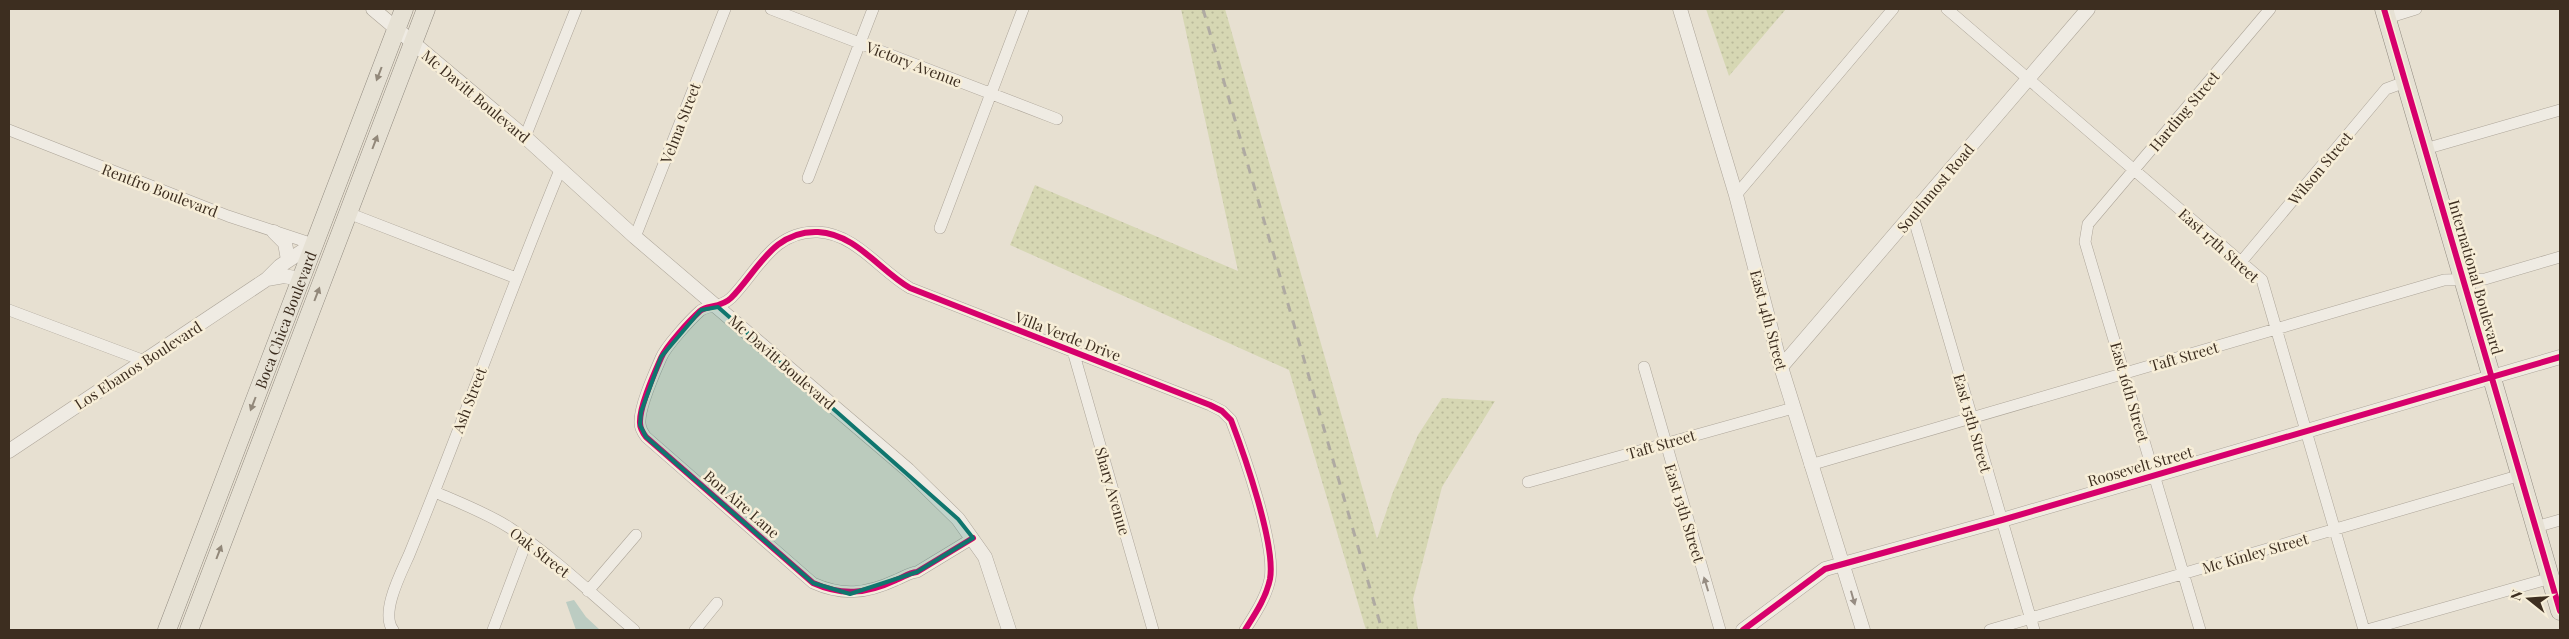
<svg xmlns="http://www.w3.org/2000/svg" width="2569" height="639" viewBox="0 0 2569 639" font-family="'Playfair Display',serif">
  <defs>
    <pattern id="grass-dots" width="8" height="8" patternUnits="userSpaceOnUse" patternTransform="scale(1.25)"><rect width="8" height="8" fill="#d6d7b3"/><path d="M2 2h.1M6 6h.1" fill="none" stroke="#b9b99a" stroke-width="1.8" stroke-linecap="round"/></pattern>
  </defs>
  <rect width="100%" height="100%" fill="#e7e0d1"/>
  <path fill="url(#grass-dots)" d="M 1181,9 L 1225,9 L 1377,539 L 1393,492 L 1418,435 L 1442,398 L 1495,401 L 1442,487 L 1413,599 L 1418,630 L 1366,630 L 1289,370 L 1010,245 L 1035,185 L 1238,271 Z
    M 1706,9 L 1786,9 L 1729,76 Z"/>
  <path fill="#bcccc2" d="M 574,600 L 586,617 L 600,630 L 576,630 L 566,602 Z"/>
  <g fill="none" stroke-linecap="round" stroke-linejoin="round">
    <g stroke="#ada599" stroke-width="12">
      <path id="minor" d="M 771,9 L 1057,119
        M 1947,9 L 2262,280 L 2364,630
        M 2387,18 L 2416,9
        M 9,130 L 228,216 L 313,244
        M 525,137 L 576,9
        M 2425,149 L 2560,110
        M 808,178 L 873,9
        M 1736,195 L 1893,9
        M 348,213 L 516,278
        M 1913,216 L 2034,630
        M 940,228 L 1023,9
        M 635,237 L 725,9
        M 2241,262 L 2386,89 L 2405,82
        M 9,310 L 142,360
        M 1073,351 L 1153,630
        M 1644,367 L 1720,630
        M 1810,465 L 2444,280 L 2485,279 L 2560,257
        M 1528,482 L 1793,408
        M 435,492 C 460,503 487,513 510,528 C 555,558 594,596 634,630
        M 2536,527 L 2560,520
        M 973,538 L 917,572 C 908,573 904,577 896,580 C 866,594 842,596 813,583 L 646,437 C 643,433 640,428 640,423 C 639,407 654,374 661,358 C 666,346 690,320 700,311 C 707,305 721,308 731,298 C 757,272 773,230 818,232 C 856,234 879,270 910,288 L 1210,405 L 1222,411 L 1231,420 C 1244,454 1276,545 1270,579 C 1266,598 1255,614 1245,630
        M 588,591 L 636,535
        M 393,630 C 380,613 401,573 409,555 C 461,428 507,298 560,170
        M 493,630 L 527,540
        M 695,630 L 717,603
        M 1990,630 L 2521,475
        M 2200,630 L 2085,242 L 2088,224 L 2270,9
        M 2367,630 L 2551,578"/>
    </g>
    <g stroke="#ada599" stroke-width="15">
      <path id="tertiary" d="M 373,9 L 525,137 L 635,237 L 908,470 L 958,519 L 985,557 L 1009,630
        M 1680,9 L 1736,195 L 1781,367 L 1863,630
        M 274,232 L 285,243 L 288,260
        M 267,279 L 284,276 L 300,279
        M 1781,367 L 2088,9
        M 9,451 L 267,279 L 280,266 L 313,244
        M 1743,630 L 1825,569 L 2002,520 L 2560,357"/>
    </g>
    <g stroke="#928b80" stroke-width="19">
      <g id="primary">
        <path d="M 2384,9 L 2560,611"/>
        <path id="s1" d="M 167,630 L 404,9"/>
        <path d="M 189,630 L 426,9"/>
      </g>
    </g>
    <use href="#minor" stroke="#efebe3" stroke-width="11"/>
    <use href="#tertiary" stroke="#efebe3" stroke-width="14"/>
    <use href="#primary" stroke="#e6e1d4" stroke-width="18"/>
    <path stroke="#afaaa2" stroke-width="3" stroke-dasharray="9 9" stroke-linecap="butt" d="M 1203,9 L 1382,630"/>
    <g stroke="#f7eed8" stroke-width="9">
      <path id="cycleway" d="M 2384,9 L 2560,611
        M 973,538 L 917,572 C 908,573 904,577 896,580 C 866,594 842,596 813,583 L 646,437 C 643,433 640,428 640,423 C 639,407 654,374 661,358 C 666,346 690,320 700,311 C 707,305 721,308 731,298 C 757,272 773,230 818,232 C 856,234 879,270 910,288 L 1210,405 L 1222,411 L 1231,420 C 1244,454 1276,545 1270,579 C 1266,598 1255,614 1245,630
        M 1743,630 L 1825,569 L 2002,520 L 2560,357"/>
    </g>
    <use href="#cycleway" stroke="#d6006c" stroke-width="6"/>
  </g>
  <defs><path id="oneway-solid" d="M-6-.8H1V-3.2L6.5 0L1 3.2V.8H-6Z" transform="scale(1.25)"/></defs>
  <g fill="#92887a">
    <use href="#oneway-solid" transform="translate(379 74) rotate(111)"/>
    <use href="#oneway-solid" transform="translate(375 142) rotate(-69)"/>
    <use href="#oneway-solid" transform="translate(317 294) rotate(-69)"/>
    <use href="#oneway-solid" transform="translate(253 404) rotate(111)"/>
    <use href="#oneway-solid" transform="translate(219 552) rotate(-69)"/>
  </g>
  <g fill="#968c82">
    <use href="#oneway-solid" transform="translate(1706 584) rotate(-107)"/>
    <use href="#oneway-solid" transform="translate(1853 598) rotate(74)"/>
  </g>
  <path fill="#0f766e" fill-opacity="0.2" stroke="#0f766e" stroke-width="4" stroke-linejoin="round" d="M 718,307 L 958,519 L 973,538 L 917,572 L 850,594 L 813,583 L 646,437 L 640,425 L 641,412 L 661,357 L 701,310 Z"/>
  <g text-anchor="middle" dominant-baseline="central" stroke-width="5" stroke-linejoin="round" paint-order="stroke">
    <g font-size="15" fill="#3d2e20" stroke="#f7eed8">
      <text transform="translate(914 64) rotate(21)">Victory Avenue</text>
      <text transform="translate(476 96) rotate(40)">Mc Davitt Boulevard</text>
      <text transform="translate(2184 111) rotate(-50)">Harding Street</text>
      <text transform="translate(680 123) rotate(-69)">Velma Street</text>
      <text transform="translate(2320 168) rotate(-50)">Wilson Street</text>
      <text transform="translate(1935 188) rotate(-50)">Southmost Road</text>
      <text transform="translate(160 190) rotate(21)">Rentfro Boulevard</text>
      <text transform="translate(2219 245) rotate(42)">East 17th Street</text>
      <text transform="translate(2476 277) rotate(74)">International Boulevard</text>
      <text stroke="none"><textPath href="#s1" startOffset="332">Boca Chica Boulevard</textPath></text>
      <text transform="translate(1769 320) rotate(75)">East 14th Street</text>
      <text transform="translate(1068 336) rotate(21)">Villa Verde Drive</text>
      <text transform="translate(2184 356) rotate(-16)">Taft Street</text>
      <text transform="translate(782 362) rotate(41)">Mc Davitt Boulevard</text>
      <text transform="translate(138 365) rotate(-33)">Los Ebanos Boulevard</text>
      <text transform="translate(2130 392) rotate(74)">East 16th Street</text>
      <text transform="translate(469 400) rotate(-69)">Ash Street</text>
      <text transform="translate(1973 423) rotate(74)">East 15th Street</text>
      <text transform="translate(1661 444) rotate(-16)">Taft Street</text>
      <text transform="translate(2140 466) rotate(-16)">Roosevelt Street</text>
      <text transform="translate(1113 491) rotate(74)">Shary Avenue</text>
      <text transform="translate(742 504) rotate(41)">Bon Aire Lane</text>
      <text transform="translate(1685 513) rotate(73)">East 13th Street</text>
      <text transform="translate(540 552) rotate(38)">Oak Street</text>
      <text transform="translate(2255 553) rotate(-16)">Mc Kinley Street</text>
    </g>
  </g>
  <rect width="2569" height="639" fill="none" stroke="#3d2e20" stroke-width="20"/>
  <g transform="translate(2529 599) rotate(287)" stroke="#f7eed8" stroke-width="4" paint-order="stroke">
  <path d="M0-4L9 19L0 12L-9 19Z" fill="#3d2e20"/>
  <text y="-8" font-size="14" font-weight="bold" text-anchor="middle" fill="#3d2e20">N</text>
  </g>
</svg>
